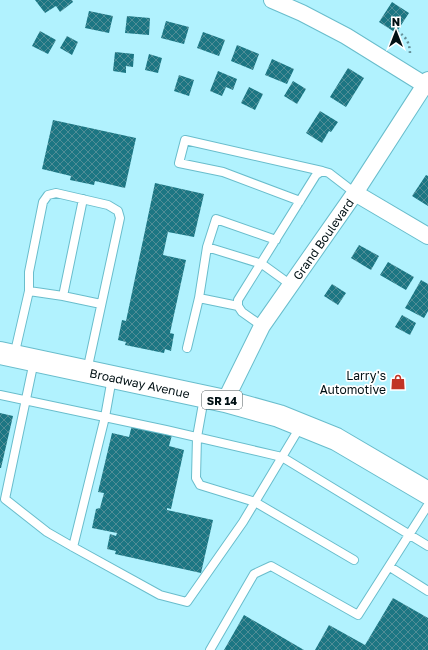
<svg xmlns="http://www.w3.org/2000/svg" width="428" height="650" viewBox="0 0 428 650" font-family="'Golos Text',sans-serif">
  <defs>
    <pattern id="building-cross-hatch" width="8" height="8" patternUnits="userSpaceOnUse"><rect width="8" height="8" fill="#1c7683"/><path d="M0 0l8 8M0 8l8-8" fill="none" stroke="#508d96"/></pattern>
  </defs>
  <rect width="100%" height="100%" fill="#b1f2fe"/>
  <path fill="url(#building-cross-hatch)" d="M 35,0 L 72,0 L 73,2 L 60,12 L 56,6 L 45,13 Z
    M 392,2 L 409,13 L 396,33 L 379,22 Z
    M 89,11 L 113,16 L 109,33 L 85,28 Z
    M 127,16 L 150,18 L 149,35 L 125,33 Z
    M 166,21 L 189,27 L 184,44 L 161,38 Z
    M 40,31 L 56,40 L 48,54 L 32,46 Z
    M 203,32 L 225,40 L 219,56 L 197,48 Z
    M 67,36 L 78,42 L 72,55 L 60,48 Z
    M 237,45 L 259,54 L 253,70 L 231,61 Z
    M 115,52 L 134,54 L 133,67 L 126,66 L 126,73 L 113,71 Z
    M 149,54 L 162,58 L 158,73 L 145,70 Z
    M 272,59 L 294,69 L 287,84 L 265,75 Z
    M 348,68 L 364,78 L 346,107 L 330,97 Z
    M 218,71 L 237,79 L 233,90 L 226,87 L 222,96 L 210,91 Z
    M 179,75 L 194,80 L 189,96 L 174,91 Z
    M 293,81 L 306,89 L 297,104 L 284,96 Z
    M 249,87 L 263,94 L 255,110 L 241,103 Z
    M 320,111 L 338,122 L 331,132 L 329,131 L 322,143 L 306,133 Z
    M 53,120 L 136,138 L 125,188 L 95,181 L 94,185 L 70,180 L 71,176 L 42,169 Z
    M 426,175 L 428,176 L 428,206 L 412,196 Z
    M 155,183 L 204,194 L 194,237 L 168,232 L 163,255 L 186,260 L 170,333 L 174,334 L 171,351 L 165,349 L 164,353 L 125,345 L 126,342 L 118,340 L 122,320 L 126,321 Z
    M 359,245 L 379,256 L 371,270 L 351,258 Z
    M 388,262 L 414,277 L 406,290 L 380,275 Z
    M 421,280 L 428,284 L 428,311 L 424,318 L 405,308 Z
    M 332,284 L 346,293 L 338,305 L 324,296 Z
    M 402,315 L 416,323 L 410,335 L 395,327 Z
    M 0,413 L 13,416 L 1,468 L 0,468 Z
    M 132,425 L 172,435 L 169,446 L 184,450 L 171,509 L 167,508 L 167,510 L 213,520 L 201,573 L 115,554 L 116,551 L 107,549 L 110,534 L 116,536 L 117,533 L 92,528 L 96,509 L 100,508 L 104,493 L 98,492 L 112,433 L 129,437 Z
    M 393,598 L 428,618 L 428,650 L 315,650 L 329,625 L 365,645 Z
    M 244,615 L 304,650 L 224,650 Z"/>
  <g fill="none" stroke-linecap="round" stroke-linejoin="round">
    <g stroke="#69bdcc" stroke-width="10">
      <path id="service" d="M 300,201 L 223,172 L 179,163 L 185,140 L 322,171
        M 207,247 L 262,264 L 291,285
        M 29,291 L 63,296 L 83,199
        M 63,296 L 101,304
        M 238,306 L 199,298 L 207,247 L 216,219 L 276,240
        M 262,326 L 242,312 L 238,306 L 238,300 L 316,175 L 322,171 L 329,173 L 355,193
        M 187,348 L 199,298
        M 14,356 L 29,291 L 29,272 L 43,202 L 48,195 L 56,193 L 108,205 L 118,211 L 120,218 L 87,371
        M 34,361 L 5,499 L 47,532 L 73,547 L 160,595 L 187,602 L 243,522 L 300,427
        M 0,395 L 166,430 L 282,457 L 428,546
        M 204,398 L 197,437 L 196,478 L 200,485 L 255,502 L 354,560
        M 73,547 L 105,417 L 112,378
        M 390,567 L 428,591
        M 210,650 L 254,574 L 271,566 L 358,615 L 428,505"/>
    </g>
    <g stroke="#69bdcc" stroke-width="18">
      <g id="minor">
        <path d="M 272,0 L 302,13 L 346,36 L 425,85"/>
        <path d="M 355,193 L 428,236"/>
        <path id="s1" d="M 225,401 L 262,326 L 355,193 L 428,80"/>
      </g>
    </g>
    <g stroke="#69bdcc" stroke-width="24">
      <g id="primary">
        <path id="s2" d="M 0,353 L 225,401 L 279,416 L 336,439 L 428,493"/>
      </g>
    </g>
    <path stroke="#659099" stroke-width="2.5" stroke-dasharray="2 3" stroke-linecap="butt" d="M 397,31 C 407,37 410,44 410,55"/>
    <use href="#service" stroke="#fff" stroke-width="8"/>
    <use href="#minor" stroke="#fff" stroke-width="16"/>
    <use href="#primary" stroke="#fff" stroke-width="22"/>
  </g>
  <defs>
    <g id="shop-bare" transform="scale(1.2)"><path d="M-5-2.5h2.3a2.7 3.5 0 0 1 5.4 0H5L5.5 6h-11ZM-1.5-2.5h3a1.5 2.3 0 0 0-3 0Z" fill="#c13425" stroke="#fff" stroke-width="2.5" paint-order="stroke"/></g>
  </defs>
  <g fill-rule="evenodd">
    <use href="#shop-bare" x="398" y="382"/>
  </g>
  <g text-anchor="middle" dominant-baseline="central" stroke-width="3.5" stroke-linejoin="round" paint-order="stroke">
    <rect fill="#fff" stroke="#4c585a" stroke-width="1" x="202" y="391" width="40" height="18" rx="3"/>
    <g font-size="11" font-weight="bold" fill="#001014">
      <text x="222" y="400">SR 14</text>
    </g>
    <g font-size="12" fill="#001014" stroke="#fff">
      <text stroke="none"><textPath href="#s1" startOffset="190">Grand Boulevard</textPath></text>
      <text stroke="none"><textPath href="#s2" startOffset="143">Broadway Avenue</textPath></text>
    </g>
    <g font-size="12" fill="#001014" stroke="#fff" text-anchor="end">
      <text x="386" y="375">Larry's<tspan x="386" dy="14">Automotive</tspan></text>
    </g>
  </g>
  <g transform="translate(396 32)" stroke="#ffffff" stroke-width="3" paint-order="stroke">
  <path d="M0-3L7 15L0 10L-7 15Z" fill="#001014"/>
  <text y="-6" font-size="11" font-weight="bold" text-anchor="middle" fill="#001014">N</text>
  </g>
</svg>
